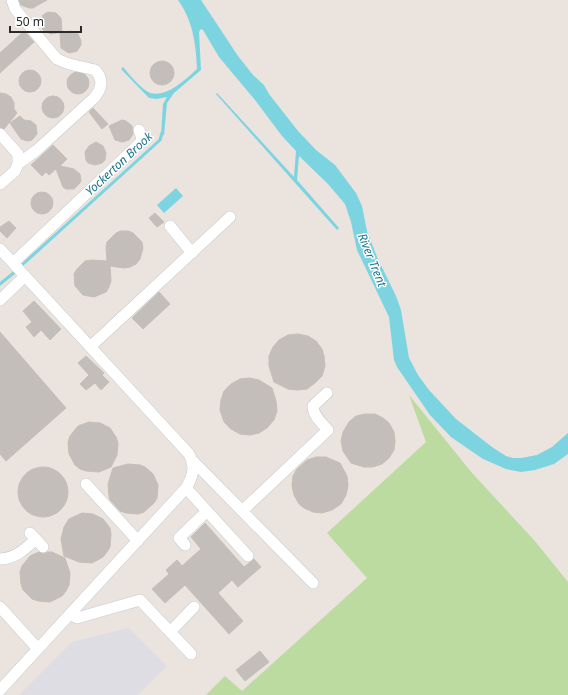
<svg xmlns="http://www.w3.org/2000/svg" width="568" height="695" font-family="'Noto Sans',sans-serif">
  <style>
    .industrial { fill: #dedde4 }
    .green { fill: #bcdba0 }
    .water { fill: #7cd4e1 }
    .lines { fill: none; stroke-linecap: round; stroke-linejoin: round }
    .stream { stroke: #7cd4e1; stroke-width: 3 }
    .building { fill: #c3beb9; stroke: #c6bfb8 }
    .minor-casing { stroke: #c5cad2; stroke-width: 12 }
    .minor { stroke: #fff; stroke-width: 11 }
    .labels { text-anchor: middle; stroke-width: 3; stroke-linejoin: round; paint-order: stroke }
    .water-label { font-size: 12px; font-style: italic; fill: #1d758c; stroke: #fff }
  </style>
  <rect width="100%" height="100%" fill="#eae3de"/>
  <path class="industrial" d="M129,628L167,666L137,695H19L72,642Z"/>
  <path class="green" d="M409,395L472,473L534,540L568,582V695H206L225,676L242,691L367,578L327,533L426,442Z"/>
  <path class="water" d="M178,0H201L238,56L253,75L264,85L269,94L298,131L316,150L335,165L356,193L362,206L367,231L377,257L396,296L401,310L409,358L418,375L429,390L456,419L492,447L506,456L513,458H521L537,455L552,447L568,433V454L554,464L535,470L521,472L506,469L483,459L451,437L430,415L397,367L394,360L389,317L357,250L351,222L345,204L328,184L299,156L297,180L339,228L337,230L216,94L217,93L294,177L296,151L282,136L255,100L219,57L203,30L201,29L199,32L201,70L174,93L167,103L164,135H161L163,104L167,97L157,99L149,98L121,69L123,67C130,75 137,84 145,90C162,103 186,79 197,69C196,44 193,21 178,0Z
    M176,188L183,196L164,213L157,205Z"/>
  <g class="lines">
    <path class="stream" d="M22,265L160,140L162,133
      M0,284L16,271"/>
  </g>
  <path class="building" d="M19,0H47L33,8H29L21,5Z
    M48,12L56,13L61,18L62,32L51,34L43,30L41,21L43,15Z
    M24,31L34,42L0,73V53Z
    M71,31L78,34L81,41V45L77,51L70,53L67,52L61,48L60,33Z
    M150 73a12 12 0 1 1 24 0a12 12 0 1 1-24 0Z
    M19 81a11 11 0 1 1 22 0a11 11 0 1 1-22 0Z
    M67 83a11 11 0 1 1 22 0a11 11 0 1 1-22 0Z
    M0,93L6,94L11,97L14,103V109L17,113L4,129L0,127Z
    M42 107a11 11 0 1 1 22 0a11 11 0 1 1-22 0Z
    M93,108L108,124L102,129L89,112Z
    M20,116L24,120L31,121L36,125L37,134L32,140L27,141L21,139L10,123Z
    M122,120L126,121L132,126L133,134L129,140L122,142L115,140L109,126Z
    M96,142L103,146L106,153L105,160L102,163L95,165L88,163L86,160L85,152L89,146Z
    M53,145L67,159L60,166L74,169L80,174L81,181L79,184L74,189H66L63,187L56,169L49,175L46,172L42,176L31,165Z
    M31 203a11 11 0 1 1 22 0a11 11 0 1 1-22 0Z
    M155,213L164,222L157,227L149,218Z
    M9,221L16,228L7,238L0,231V227Z
    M121,231H128L133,233L142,242L143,248L140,259L136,264L130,267L124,268L110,266L111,281L109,287L106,292L94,297L83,295L75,286L74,274L77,269L85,261L92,260L107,261L106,248L107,242L116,233Z
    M159,292L170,304L143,329L132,318Z
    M34,301L61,329L50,340L41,330L34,337L26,327L32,322L23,311Z
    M0,332L66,408L6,461L0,454Z
    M298,334L308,336L316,341L322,349L324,356L325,366L322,376L315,383L307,389L298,390L288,389L274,382L269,366V356L273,347L279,340L288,335Z
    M86,356L104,373L102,375L109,382L101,390L95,383L86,390L80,384L89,375L78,363Z
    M250,378L259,380L272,388L276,401L277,411L274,420L267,428L259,433L250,435L240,434L231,429L224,422L220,410L221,400L224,391L231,384L240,379Z
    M365,414H375L383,418L389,423L394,432L395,441L394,450L389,458L382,464L373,467H364L351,463L343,451L341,441L343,432L349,422L356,416Z
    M89,422L100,423L110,428L116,437L118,443L117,455L111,467L99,472L86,471L80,469L75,465L69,454L68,442L70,436L78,426Z
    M316,457H326L340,463L347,476L348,486L346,495L341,504L332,510L322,513L313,512L304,508L299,504L294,495L292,486L293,476L297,469L307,460Z
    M128,464L140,465L145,467L153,474L158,485L157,498L154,503L144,512L138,514L126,513L120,511L110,500L109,496L108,484L113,468Z
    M18 492a25 25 0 1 1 50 0a25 25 0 1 1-50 0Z
    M82,513L93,514L103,519L110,528L111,534L110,547L107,552L103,557L92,563L79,562L64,556L61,539L64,527L69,519Z
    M205,523L244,567L254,559L261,567L238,587L232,580L218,593L243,621L229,634L185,585L165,603L152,589L169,574L166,570L177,560L182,566L201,549L191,537Z
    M39,552L44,554L48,552H52L65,558L70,573L69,585L66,591L62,596L50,602L38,601L32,599L23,590L21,584L20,572L22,566L30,556Z
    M260,651L269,662L245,681L236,670Z"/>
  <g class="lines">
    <defs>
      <path id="minor" d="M12,0L15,9L57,59L69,64L95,70C104,79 102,89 94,98L37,150L18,164
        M0,134L18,154V164L15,171L0,184
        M170,226L192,253
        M0,249L189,454C196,467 193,476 186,488L0,690
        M13,263L140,143L142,138L139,130
        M0,300L25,276
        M90,347L230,217
        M193,461L313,583
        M86,484L138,541
        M186,488L248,556
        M242,511L328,430C322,423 313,416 313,406L327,393
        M30,533L43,547
        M185,545L179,538L207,511
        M0,559C16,558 24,550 36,539
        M0,607L38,649
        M70,614L77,618L140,600L191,654
        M170,632L194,607"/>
    </defs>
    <use href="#minor" class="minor-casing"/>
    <use href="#minor" class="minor"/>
  </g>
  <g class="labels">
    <g class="water-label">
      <text transform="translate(119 164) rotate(-43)" y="4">Yockerton Brook</text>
      <text transform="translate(372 260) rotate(68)" y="4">River Trent</text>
    </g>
  </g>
  <path d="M10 26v6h71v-6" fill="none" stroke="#2a2a2a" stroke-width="2"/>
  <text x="16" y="26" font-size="12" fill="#2a2a2a" stroke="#ffffff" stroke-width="3" paint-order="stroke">50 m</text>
</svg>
